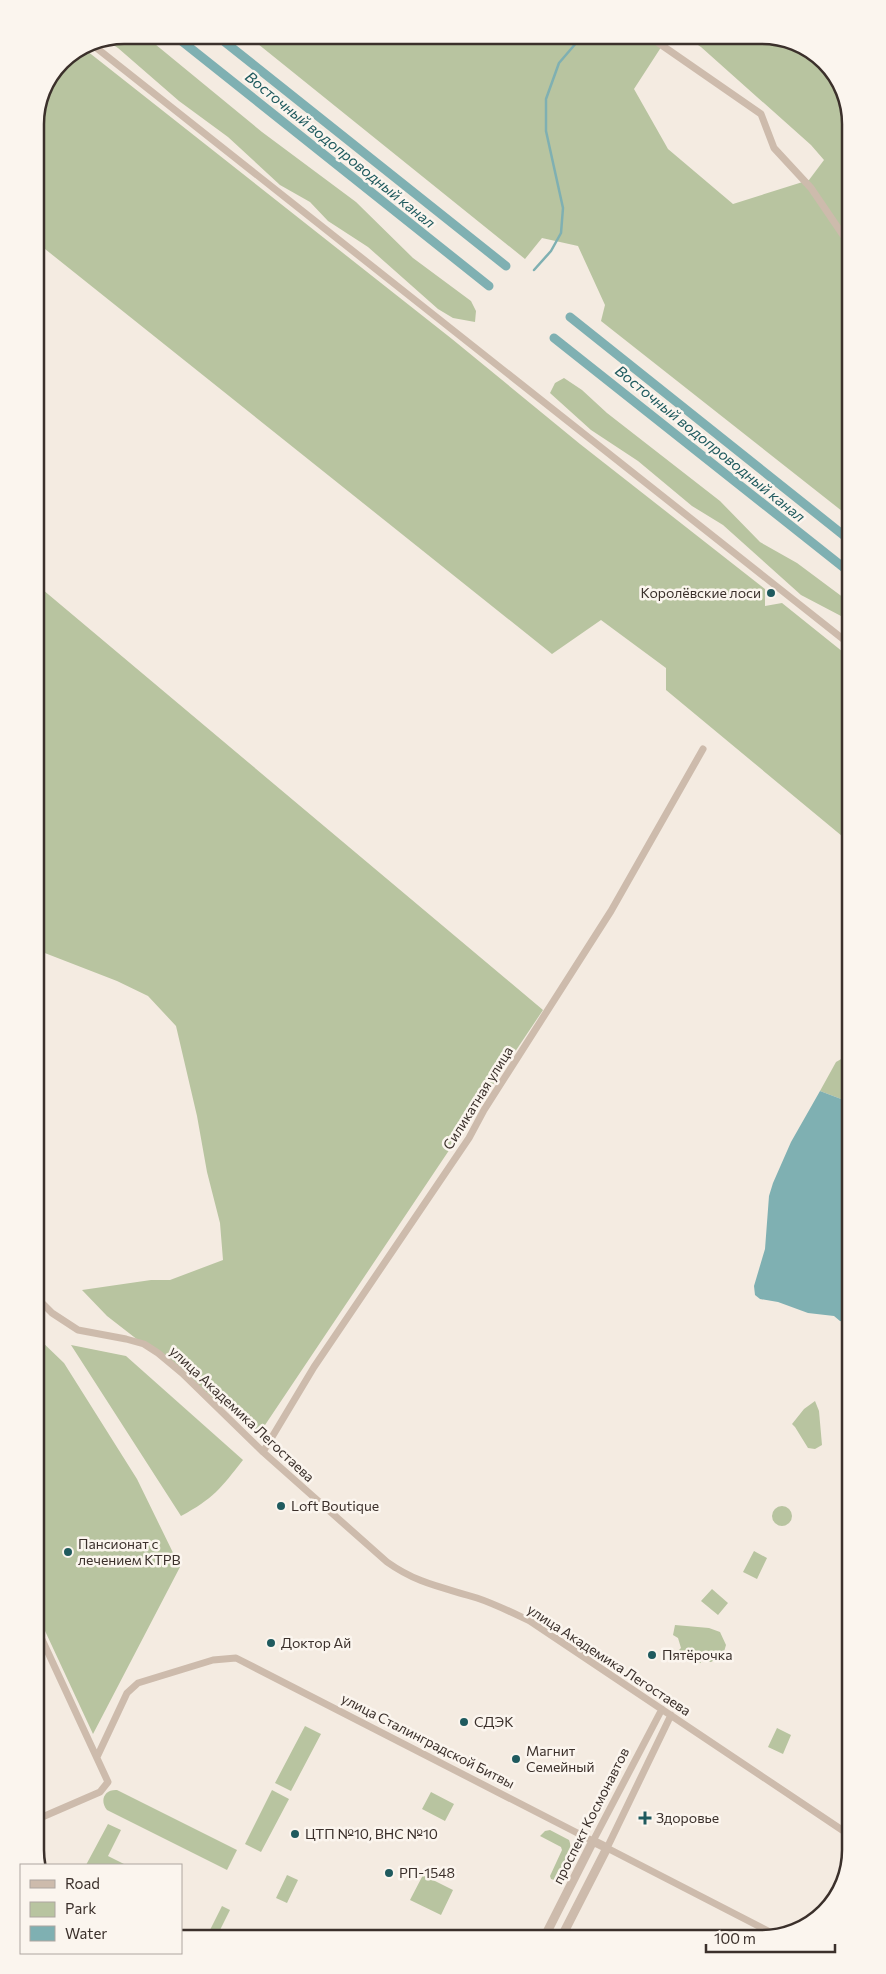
<svg xmlns="http://www.w3.org/2000/svg" width="886" height="1974" font-family="Commissioner,sans-serif">
  <style>
    .green { fill: #b8c4a0 }
    .water { fill: #7fb0b2 }
    .lines { fill: none; stroke-linecap: round; stroke-linejoin: round }
    .stream { stroke: #7fb0b2; stroke-width: 2.5 }
    .canal { stroke: #7fb0b2; stroke-width: 9 }
    .minor { stroke: #cdbbac; stroke-width: 7 }
    .tertiary { stroke: #cdbbac; stroke-width: 9 }
    .poi-dot { fill: #1f5a5e; stroke: #fbf5ee; stroke-width: 2 }
    .labels { text-anchor: middle; stroke-width: 5; stroke-linejoin: round; paint-order: stroke }
    .poi-label { font-size: 14px; fill: #3b302b; stroke: #fbf5ee; text-anchor: start }
    .street-label { font-size: 14px; fill: #3b302b; stroke: #fbf5ee }
    .water-label { font-size: 15px; font-style: italic; fill: #1f5a5e; stroke: #fbf5ee }
    .rim { fill: none; stroke: #3b302b; stroke-width: 2.5 }
  </style>
  <rect width="100%" height="100%" fill="#f4ebe1"/>
  <path class="green" d="M124,35H144L262,132L356,202L413,258L471,301L476,311L475,322L453,318L438,309L368,247L328,221L310,202L280,185L228,137L179,101L118,48L104,39Z
    M247,35H669L634,89L668,149L733,204L809,180L824,160L811,145L701,47L683,35H768L816,53L846,95L847,515L601,321L605,305L578,246L542,238L525,259Z
    M82,47L452,339L580,444L765,589V606L782,603L848,656V841L666,690V668L601,620L552,654L35,241V118L61,61Z
    M564,378L582,390L607,413L720,501L760,542L797,563L848,601V622L841,616L801,595L723,525L692,506L638,461L591,430L550,393L555,383Z
    M36,584L543,1010L259,1434L107,1316L82,1290L151,1280H170L223,1260L220,1223L207,1172L197,1116L176,1026L148,996L117,981L37,950Z
    M843,1058H849V1102L820,1091L836,1062Z
    M38,1338L64,1363L137,1479L180,1567L93,1734L39,1618Z
    M71,1345L126,1356L243,1460C221,1488 213,1499 181,1516Z
    M815,1401L819,1411L822,1445L815,1449L808,1448L795,1427L792,1424L804,1409Z
    M772 1516a10 10 0 1 1 20 0a10 10 0 1 1-20 0Z
    M754,1551L767,1558L757,1579L743,1572Z
    M712,1589L728,1603L718,1615L701,1601Z
    M675,1625L709,1628L720,1632L726,1645L723,1655L711,1662L701,1661V1663L687,1658L679,1650L681,1648L678,1638L673,1635Z
    M305,1726L321,1734L291,1791L275,1783Z
    M777,1728L791,1735L783,1754L768,1747Z
    M117,1790L237,1850L227,1870L107,1810C99,1800 105,1789 117,1790Z
    M272,1790L289,1799L261,1852L245,1844Z
    M431,1792L454,1804L445,1821L422,1809Z
    M108,1824L121,1830L108,1856L126,1865H86Z
    M550,1830L569,1840C574,1852 565,1872 557,1881L551,1879L550,1876L562,1850L561,1847L540,1836L545,1831Z
    M287,1875L298,1880L287,1903L276,1898Z
    M423,1875L453,1890L441,1915L410,1900Z
    M222,1906L230,1910L216,1938H206Z"/>
  <path class="water" d="M820,1091L849,1102L850,1323L840,1321L834,1316L808,1313L778,1302L760,1299L755,1295L754,1286L765,1249L769,1196L773,1183L791,1142Z"/>
  <g class="lines">
    <path class="stream" d="M534,270L551,251L561,233L563,208L546,131V99L559,63L583,35"/>
    <path class="canal" d="M174,35L489,286
      M216,35L506,266
      M570,317L847,538
      M554,338L848,571"/>
    <path class="minor" d="M647,35L761,114L774,148L811,188L847,241
      M89,42L848,643
      M38,1299L52,1313L78,1330L126,1339L144,1344L158,1353L182,1373L263,1452L387,1562C418,1584 442,1587 477,1598C495,1604 513,1613 530,1621L851,1836
      M263,1452L314,1367L469,1138L484,1110L611,911L703,749
      M39,1633L108,1782L100,1792L40,1818
      M671,1715L607,1848L774,1934
      M97,1757L127,1693L138,1683L213,1660L236,1658L593,1841L662,1709"/>
    <path class="tertiary" d="M545,1936L593,1841L607,1848L562,1936"/>
  </g>
  <g class="poi-dot">
    <circle cx="771" cy="593" r="5"/>
    <circle cx="281" cy="1506" r="5"/>
    <circle cx="68" cy="1552" r="5"/>
    <circle cx="271" cy="1643" r="5"/>
    <circle cx="652" cy="1655" r="5"/>
    <circle cx="464" cy="1722" r="5"/>
    <circle cx="516" cy="1759" r="5"/>
    <path d="M642.5 1810.5h5v5h5v5h-5v5h-5v-5h-5v-5h5z"/>
    <circle cx="295" cy="1834" r="5"/>
    <circle cx="389" cy="1873" r="5"/>
  </g>
  <g class="labels">
    <g class="poi-label">
      <text x="761" y="598" text-anchor="end">Королёвские лоси</text>
      <text x="291" y="1511">Loft Boutique</text>
      <text x="78" y="1549">Пансионат с<tspan x="78" dy="16">лечением КТРВ</tspan></text>
      <text x="281" y="1648">Доктор Ай</text>
      <text x="662" y="1660">Пятёрочка</text>
      <text x="474" y="1727">СДЭК</text>
      <text x="526" y="1756">Магнит<tspan x="526" dy="16">Семейный</tspan></text>
      <text x="656" y="1823">Здоровье</text>
      <text x="305" y="1839">ЦТП №10, ВНС №10</text>
      <text x="399" y="1878">РП-1548</text>
    </g>
    <g class="street-label">
      <text transform="translate(478 1098) rotate(-58)" y="5">Силикатная улица</text>
      <text transform="translate(242 1414) rotate(43)" y="5">улица Академика Легостаева</text>
      <text transform="translate(609 1660) rotate(33)" y="5">улица Академика Легостаева</text>
      <text transform="translate(428 1741) rotate(27)" y="5">улица Сталинградской Битвы</text>
      <text transform="translate(591 1816) rotate(-63)" y="5">проспект Космонавтов</text>
    </g>
    <g class="water-label">
      <text transform="translate(340 150) rotate(39)" y="5">Восточный водопроводный канал</text>
      <text transform="translate(710 444) rotate(39)" y="5">Восточный водопроводный канал</text>
    </g>
  </g>
  <path d="M0 0H886V1974H0ZM124 44H762A80 80 0 0 1 842 124V1850A80 80 0 0 1 762 1930H124A80 80 0 0 1 44 1850V124A80 80 0 0 1 124 44Z" fill="#fbf5ee" fill-rule="evenodd"/>
  <path class="rim" d="M124 44H762A80 80 0 0 1 842 124V1850A80 80 0 0 1 762 1930H124A80 80 0 0 1 44 1850V124A80 80 0 0 1 124 44Z"/>
  <rect x="20" y="1864" width="162" height="90" fill="#fbf5ee" stroke="#aea6a0"/>
  <rect x="30" y="1880" width="25" height="8" fill="#cdbbac" stroke="#aea6a0"/>
  <text x="65" y="1889" font-size="15" fill="#3b302b">Road</text>
  <rect x="30" y="1902" width="25" height="15" fill="#b8c4a0" stroke="#aea6a0"/>
  <text x="65" y="1914" font-size="15" fill="#3b302b">Park</text>
  <rect x="30" y="1926" width="25" height="15" fill="#7fb0b2" stroke="#aea6a0"/>
  <text x="65" y="1939" font-size="15" fill="#3b302b">Water</text>
  <path d="M706 1944v8h129v-8" fill="none" stroke="#3b302b" stroke-width="2.5"/>
  <text x="714" y="1944" font-size="15" fill="#3b302b" stroke="#fbf5ee" stroke-width="4" paint-order="stroke">100 m</text>
</svg>
